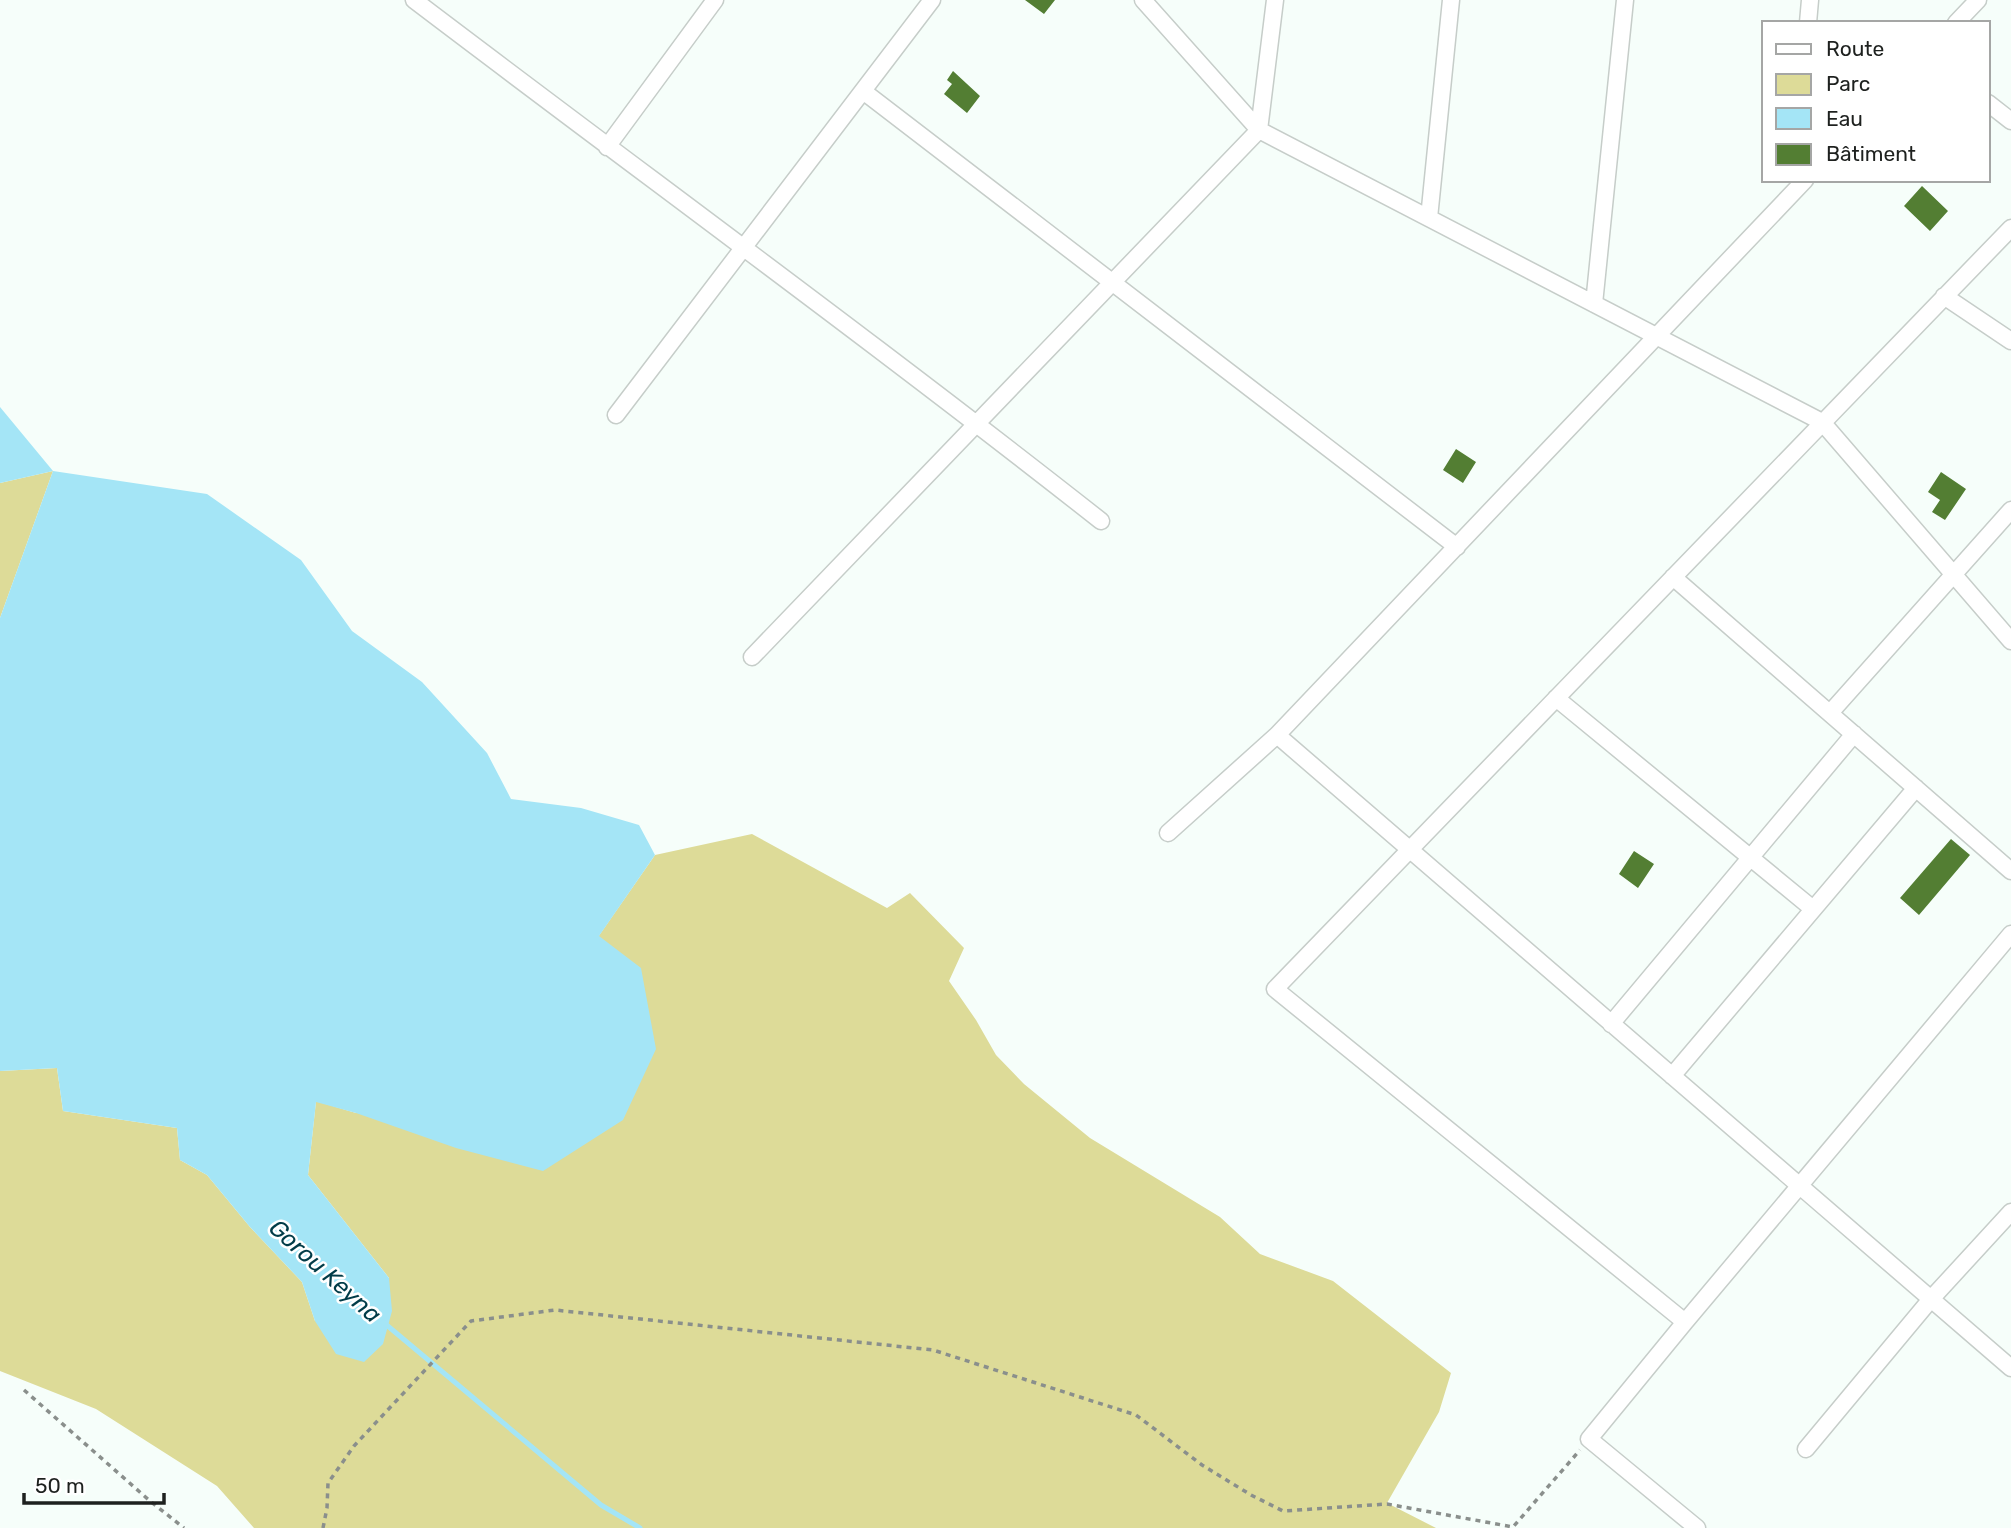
<svg xmlns="http://www.w3.org/2000/svg" width="2011" height="1528" font-family="Rubik,sans-serif">
  <style>
    .green { fill: #dddb98 }
    .water { fill: #a4e5f6 }
    .lines { fill: none; stroke-linecap: round; stroke-linejoin: round }
    .stream { stroke: #a4e5f6; stroke-width: 5 }
    .building { fill: #537e33 }
    .street-casing { stroke: #c6cdc9; stroke-width: 19 }
    .path { stroke: #8a8f8c; stroke-width: 3.5; stroke-dasharray: 5 5; stroke-linecap: butt }
    .street { stroke: #fff; stroke-width: 16 }
    .labels { text-anchor: middle; stroke-width: 5; stroke-linejoin: round; paint-order: stroke }
    .water-label { font-size: 24px; font-style: italic; fill: #013c48; stroke: #fff }
  </style>
  <rect width="100%" height="100%" fill="#f6fefa"/>
  <path class="green" d="M53,471L0,618V483Z
    M752,834L887,908L910,893L964,948L949,981L976,1020L996,1055L1024,1084L1090,1138L1220,1217L1260,1254L1333,1281L1451,1373L1439,1412L1387,1503L1436,1528H254L217,1486L96,1409L0,1371V1071L57,1068L63,1111L177,1128L180,1160L207,1175L250,1227L302,1282L315,1321L389,1278L308,1175L316,1101L356,1113L640,968L598,937L655,855Z"/>
  <path class="water" d="M0,407L53,471L207,494L301,560L352,631L422,682L487,753L511,799L581,808L639,825L655,855L599,936L641,968L656,1049L623,1120L543,1171L456,1148L356,1113L316,1102L308,1175L389,1278L392,1311L383,1344L364,1362L336,1354L315,1321L302,1282L250,1227L207,1175L180,1160L177,1128L63,1111L57,1068L0,1071V618L53,471L0,483Z"/>
  <g class="lines">
    <path class="stream" d="M383,1322L601,1505L640,1528"/>
  </g>
  <path class="building" d="M1025,0H1055L1044,14Z
    M953,71L980,96L967,113L944,94L952,84L947,80Z
    M1922,186L1948,211L1930,231L1904,206Z
    M1456,449L1476,462L1463,483L1443,470Z
    M1941,472L1966,489L1945,520L1932,512L1940,500L1928,492Z
    M1951,839L1970,855L1919,915L1900,898Z
    M1634,851L1654,864L1638,888L1619,874Z"/>
  <g class="lines">
    <defs>
      <path id="street" d="M414,0C643,174 875,343 1101,521
        M1143,0L1259,130L1822,422L2011,641
        M1808,23L1810,0
        M1956,23L1978,0
        M863,91L1457,547
        M1988,103L2011,121
        M607,147L715,0
        M1429,218L1451,0
        M1944,296L2011,341
        M1594,304L1625,0
        M616,415L932,0
        M1673,577L2011,871
        M752,657L1259,130L1275,0
        M1556,698L1813,909
        M1830,713L2011,510
        M1277,735L2011,1368
        M1168,833L1277,735L1805,180
        M1611,1024L1854,734
        M1672,1076L1916,788
        M1685,1322L1275,989L2011,228
        M1806,1449L1931,1299L2011,1212
        M1697,1528L1589,1439L1685,1322L2011,934"/>
    </defs>
    <use href="#street" class="street-casing"/>
    <path class="path" d="M24,1390L150,1501L184,1528
      M323,1528L327,1508L328,1483L354,1446L471,1321L555,1310L933,1350L1136,1415L1202,1465L1251,1495L1283,1511L1387,1504L1513,1527L1580,1450"/>
    <use href="#street" class="street"/>
  </g>
  <g class="labels">
    <g class="water-label">
      <text transform="translate(325 1271) rotate(42)" y="8">Gorou Keyna</text>
    </g>
  </g>
  <rect x="1762" y="21" width="228" height="161" fill="#ffffff" stroke="#a5a6a5" stroke-width="2"/>
  <rect x="1776" y="44" width="35" height="10" fill="#ffffff" stroke="#a5a6a5" stroke-width="2"/>
  <text x="1826" y="56" font-size="21" fill="#1e211f">Route</text>
  <rect x="1776" y="74" width="35" height="21" fill="#dddb98" stroke="#a5a6a5" stroke-width="2"/>
  <text x="1826" y="91" font-size="21" fill="#1e211f">Parc</text>
  <rect x="1776" y="108" width="35" height="21" fill="#a4e5f6" stroke="#a5a6a5" stroke-width="2"/>
  <text x="1826" y="126" font-size="21" fill="#1e211f">Eau</text>
  <rect x="1776" y="144" width="35" height="21" fill="#537e33" stroke="#a5a6a5" stroke-width="2"/>
  <text x="1826" y="161" font-size="21" fill="#1e211f">Bâtiment</text>
  <path d="M24 1493v10h140v-10" fill="none" stroke="#1e211f" stroke-width="3.5"/>
  <text x="35" y="1493" font-size="21" fill="#1e211f" stroke="#ffffff" stroke-width="5" paint-order="stroke">50 m</text>
</svg>
